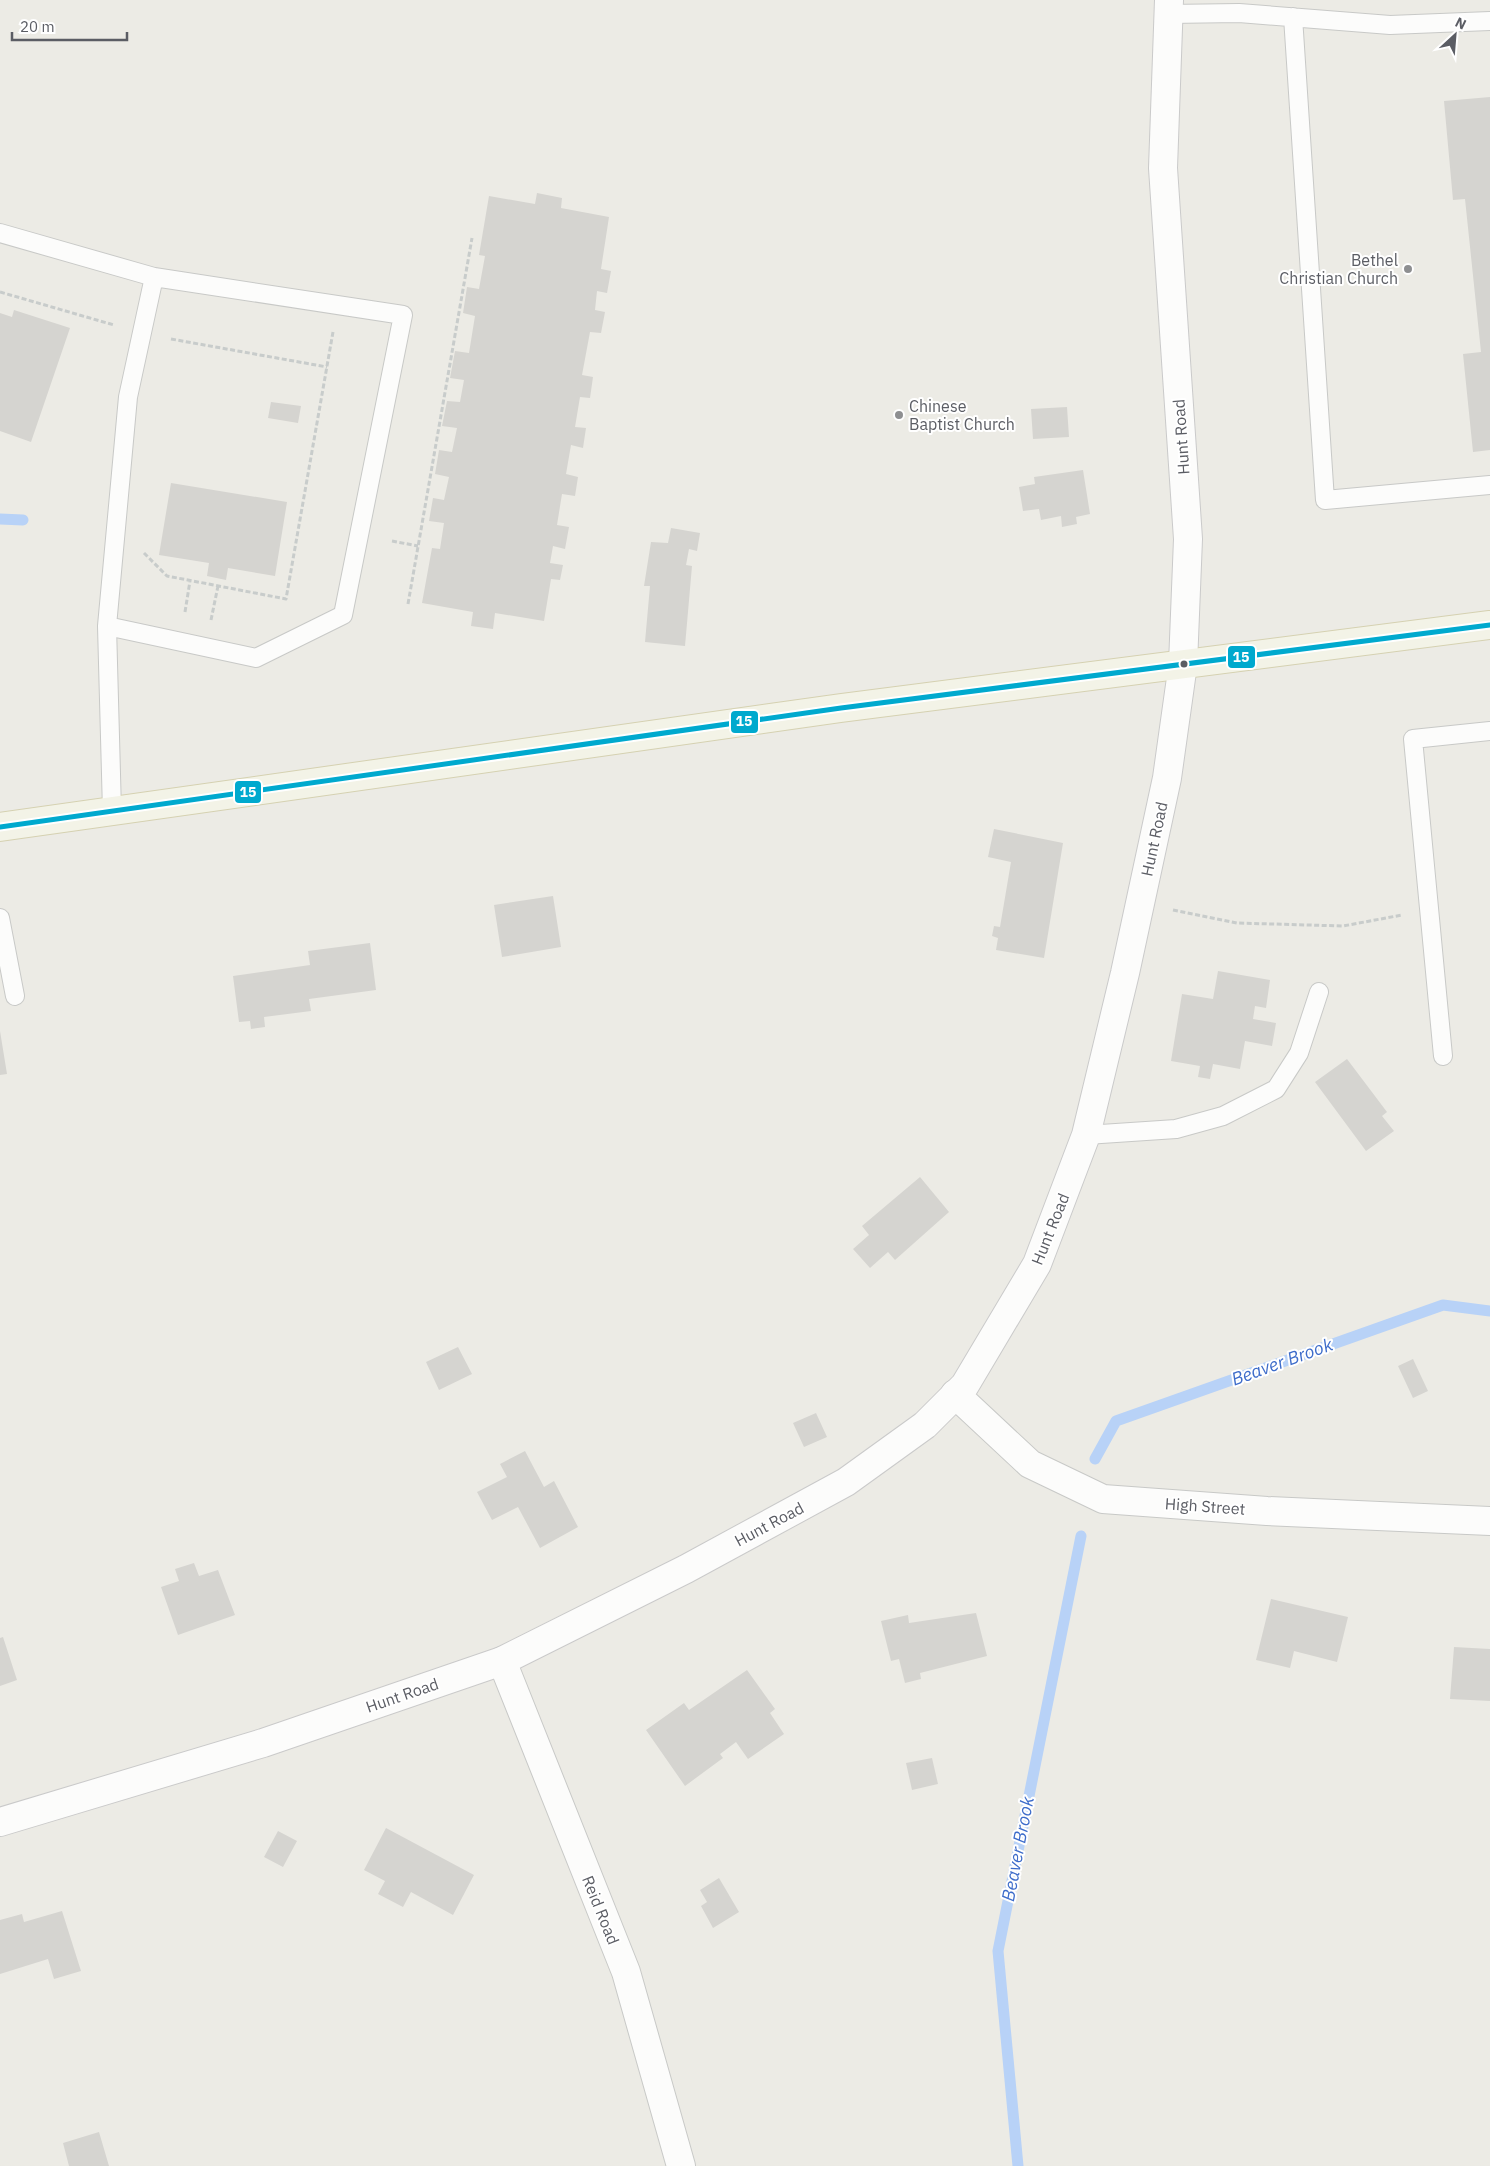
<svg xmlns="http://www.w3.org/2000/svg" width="1490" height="2166" font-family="'IBM Plex Sans',sans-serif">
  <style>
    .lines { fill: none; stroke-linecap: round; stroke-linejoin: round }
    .stream { stroke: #b8d2f7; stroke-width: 11 }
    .building { fill: #d5d4d0 }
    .lane-casing { stroke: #c8c9c7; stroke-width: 20 }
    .street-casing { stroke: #c8c9c7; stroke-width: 30 }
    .secondary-casing { stroke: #cacaca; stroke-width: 30 }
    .primary-casing { stroke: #d5d1b1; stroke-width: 30 }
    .path { stroke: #c8cccb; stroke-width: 3; stroke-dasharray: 5 2.5; stroke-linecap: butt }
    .lane { stroke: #fcfcfb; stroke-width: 18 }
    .street { stroke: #fcfcfb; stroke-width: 28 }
    .secondary { stroke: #fcfcfb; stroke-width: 28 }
    .primary { stroke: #f3f3e7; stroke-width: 28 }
    .bus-1-casing { stroke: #fff; stroke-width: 9 }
    .bus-1 { stroke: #00a9ce; stroke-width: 5 }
    .poi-dot { fill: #8e8f91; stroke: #fff; stroke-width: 2 }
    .bus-dot { fill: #5b5d64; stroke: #fff; stroke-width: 2 }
    .labels { text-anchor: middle; stroke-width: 4; stroke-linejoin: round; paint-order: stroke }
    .poi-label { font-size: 16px; fill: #5b5d64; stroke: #fff; text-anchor: end }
    .street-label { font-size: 16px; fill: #5b5d64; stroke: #fff }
    .water-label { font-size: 18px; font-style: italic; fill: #3d6cca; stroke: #fff }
    .line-badge { stroke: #fff; stroke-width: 2 }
    .badge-label { font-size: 14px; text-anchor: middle; font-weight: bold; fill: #fff }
  </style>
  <rect width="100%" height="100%" fill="#ecebe5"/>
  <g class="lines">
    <path class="stream" d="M0,519L23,520
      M1095,1459L1116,1421L1443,1305L1490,1311
      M1018,2166L998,1951L1081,1536"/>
  </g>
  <path class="building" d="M1490,97V450L1473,452L1463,354L1481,352L1465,199L1453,200L1444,101Z
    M537,193L562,198L561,208L609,217L601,269L611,271L607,293L597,291L595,310L605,312L601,333L590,332L582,375L593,377L590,398L580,397L575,427L586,428L583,448L571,445L566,474L578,477L575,496L562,494L557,525L569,527L565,549L553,546L550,563L563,565L560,580L551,579L544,621L495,613L493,629L471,626L473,612L422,603L432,548L440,549L444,523L429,521L433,498L444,500L449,477L435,474L439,450L452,452L457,428L442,426L447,401L460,402L464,380L450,378L455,351L469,353L475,316L463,313L467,287L479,289L485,256L479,255L489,196L535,204Z
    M14,310L70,328L31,442L0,431V313L12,317Z
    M271,402L301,406L298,423L268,418Z
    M1067,407L1069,437L1033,439L1031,409Z
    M1083,470L1090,514L1076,517L1077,524L1062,527L1061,516L1041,520L1039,509L1023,511L1019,487L1035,484L1034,477Z
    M171,483L287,502L275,576L228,568L226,580L207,576L209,563L159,555Z
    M671,528L700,533L697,551L689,549L686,565L692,566L685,646L645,642L650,586H644L651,542L668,543Z
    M994,829L1063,843L1044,958L996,950L998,938L992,936L994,926L1000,927L1011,862L988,857Z
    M553,896L561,947L502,957L494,905Z
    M370,943L376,990L309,999L311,1011L264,1017L265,1027L251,1029L250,1021L239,1022L233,976L310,965L308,951Z
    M1218,971L1270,980L1266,1008L1255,1006L1253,1019L1276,1023L1272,1046L1245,1041L1240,1069L1213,1064L1210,1079L1198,1077L1200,1066L1171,1061L1182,994L1213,999Z
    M0,1031L7,1074L0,1075Z
    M1347,1059L1387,1112L1382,1116L1394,1131L1366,1151L1315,1082Z
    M920,1177L949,1212L895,1260L888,1252L870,1268L853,1249L869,1235L862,1226Z
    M458,1347L472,1374L439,1390L426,1362Z
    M1413,1359L1428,1391L1413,1398L1398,1366Z
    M816,1413L827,1437L804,1447L793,1423Z
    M525,1451L544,1487L554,1481L578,1527L540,1548L518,1507L492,1520L477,1492L507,1477L500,1464Z
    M194,1563L199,1576L218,1570L235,1615L178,1635L161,1587L179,1581L175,1569Z
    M1271,1599L1348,1617L1337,1662L1294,1651L1290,1668L1256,1660Z
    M976,1613L987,1656L920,1673L921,1679L905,1683L899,1659L891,1661L881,1621L908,1615L909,1623Z
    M3,1637L17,1680L0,1686V1638Z
    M1454,1647L1490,1649V1701L1450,1699Z
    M747,1670L775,1709L770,1713L784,1734L748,1759L736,1742L720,1754L723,1758L685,1786L646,1730L684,1703L689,1710Z
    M932,1758L938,1784L912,1790L906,1763Z
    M386,1828L474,1875L453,1915L411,1892L403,1907L378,1894L385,1881L364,1870Z
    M278,1831L297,1841L283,1867L264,1857Z
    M719,1878L739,1912L713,1928L701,1906L707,1902L700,1890Z
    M62,1911L81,1971L54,1979L48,1959L0,1974V1920L22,1914L24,1922Z
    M99,2132L109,2166H69L63,2143Z"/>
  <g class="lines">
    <defs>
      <path id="lane" d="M1168,14L1239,13L1390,25L1490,21
        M1293,17L1325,500L1490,485
        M0,233L154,277L403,315L343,615L256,658L107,626
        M112,811L107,626L128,397L154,277
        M0,918L15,996
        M1443,1056L1413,739L1490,731
        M1086,1135L1176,1129L1223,1116L1276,1089L1299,1053L1319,992"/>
      <path id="street" d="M955,1394L1030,1464L1103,1499L1267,1511L1490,1521
        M502,1661L626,1972L681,2166"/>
      <path id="secondary" d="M0,1822L263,1743L502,1661L686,1569L846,1482L925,1425L965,1385L1037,1264L1086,1135L1125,973L1167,778L1183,664L1188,539L1163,168L1169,0"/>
      <path id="primary" d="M0,827L841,708L1490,625"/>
    </defs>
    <use href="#lane" class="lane-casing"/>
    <use href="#street" class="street-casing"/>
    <use href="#secondary" class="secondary-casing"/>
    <use href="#primary" class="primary-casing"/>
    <path class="path" d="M0,292L114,325
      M171,339L327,367
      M392,541L418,546
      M144,553L167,576L286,599L333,332
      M408,604L472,238
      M185,612L190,581
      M211,620L218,586
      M1173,910L1237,923L1343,926L1402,915"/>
    <use href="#lane" class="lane"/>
    <use href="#street" class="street"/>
    <use href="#secondary" class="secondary"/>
    <use href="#primary" class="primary"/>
    <defs>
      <path id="bus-1" d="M0,827L841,708L1490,625"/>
    </defs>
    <use href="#bus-1" class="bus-1-casing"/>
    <use href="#bus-1" class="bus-1"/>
  </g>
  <g class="poi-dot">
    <circle cx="1408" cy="269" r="5"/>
    <circle cx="899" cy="415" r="5"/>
  </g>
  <circle class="bus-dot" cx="1184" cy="664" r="4.5"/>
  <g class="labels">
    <g class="poi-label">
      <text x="1398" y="266">Bethel<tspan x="1398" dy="18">Christian Church</tspan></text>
      <text x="909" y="412" text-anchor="start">Chinese<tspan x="909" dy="18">Baptist Church</tspan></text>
    </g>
    <g class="street-label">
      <text transform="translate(1181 437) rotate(-94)" y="6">Hunt Road</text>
      <text transform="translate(1154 839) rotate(-78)" y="6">Hunt Road</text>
      <text transform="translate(1050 1229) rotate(-68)" y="6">Hunt Road</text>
      <text transform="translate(1205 1506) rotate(4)" y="6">High Street</text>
      <text transform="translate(769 1524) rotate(-28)" y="6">Hunt Road</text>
      <text transform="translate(402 1695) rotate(-19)" y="6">Hunt Road</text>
      <text transform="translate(601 1910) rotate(68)" y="6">Reid Road</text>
    </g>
    <g class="water-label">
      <text transform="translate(1282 1362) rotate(-20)" y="6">Beaver Brook</text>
      <text transform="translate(1018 1849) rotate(-79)" y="6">Beaver Brook</text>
    </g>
  </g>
  <g class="line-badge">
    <rect x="1227" y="645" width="29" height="24" rx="5" fill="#00a9ce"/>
    <rect x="730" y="710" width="29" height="24" rx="5" fill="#00a9ce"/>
    <rect x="234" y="780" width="28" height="24" rx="5" fill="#00a9ce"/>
  </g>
  <g class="badge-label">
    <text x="1241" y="662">15</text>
    <text x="744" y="726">15</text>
    <text x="248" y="797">15</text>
  </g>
  <g transform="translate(1455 35) rotate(26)" stroke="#ffffff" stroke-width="4" paint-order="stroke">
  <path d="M0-4L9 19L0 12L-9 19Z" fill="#5b5d64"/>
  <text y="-8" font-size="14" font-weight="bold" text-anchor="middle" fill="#5b5d64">N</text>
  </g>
  <path d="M12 32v8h115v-8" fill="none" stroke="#5b5d64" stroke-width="2.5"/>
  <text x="20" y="32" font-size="15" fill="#5b5d64" stroke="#ffffff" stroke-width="4" paint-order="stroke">20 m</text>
</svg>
